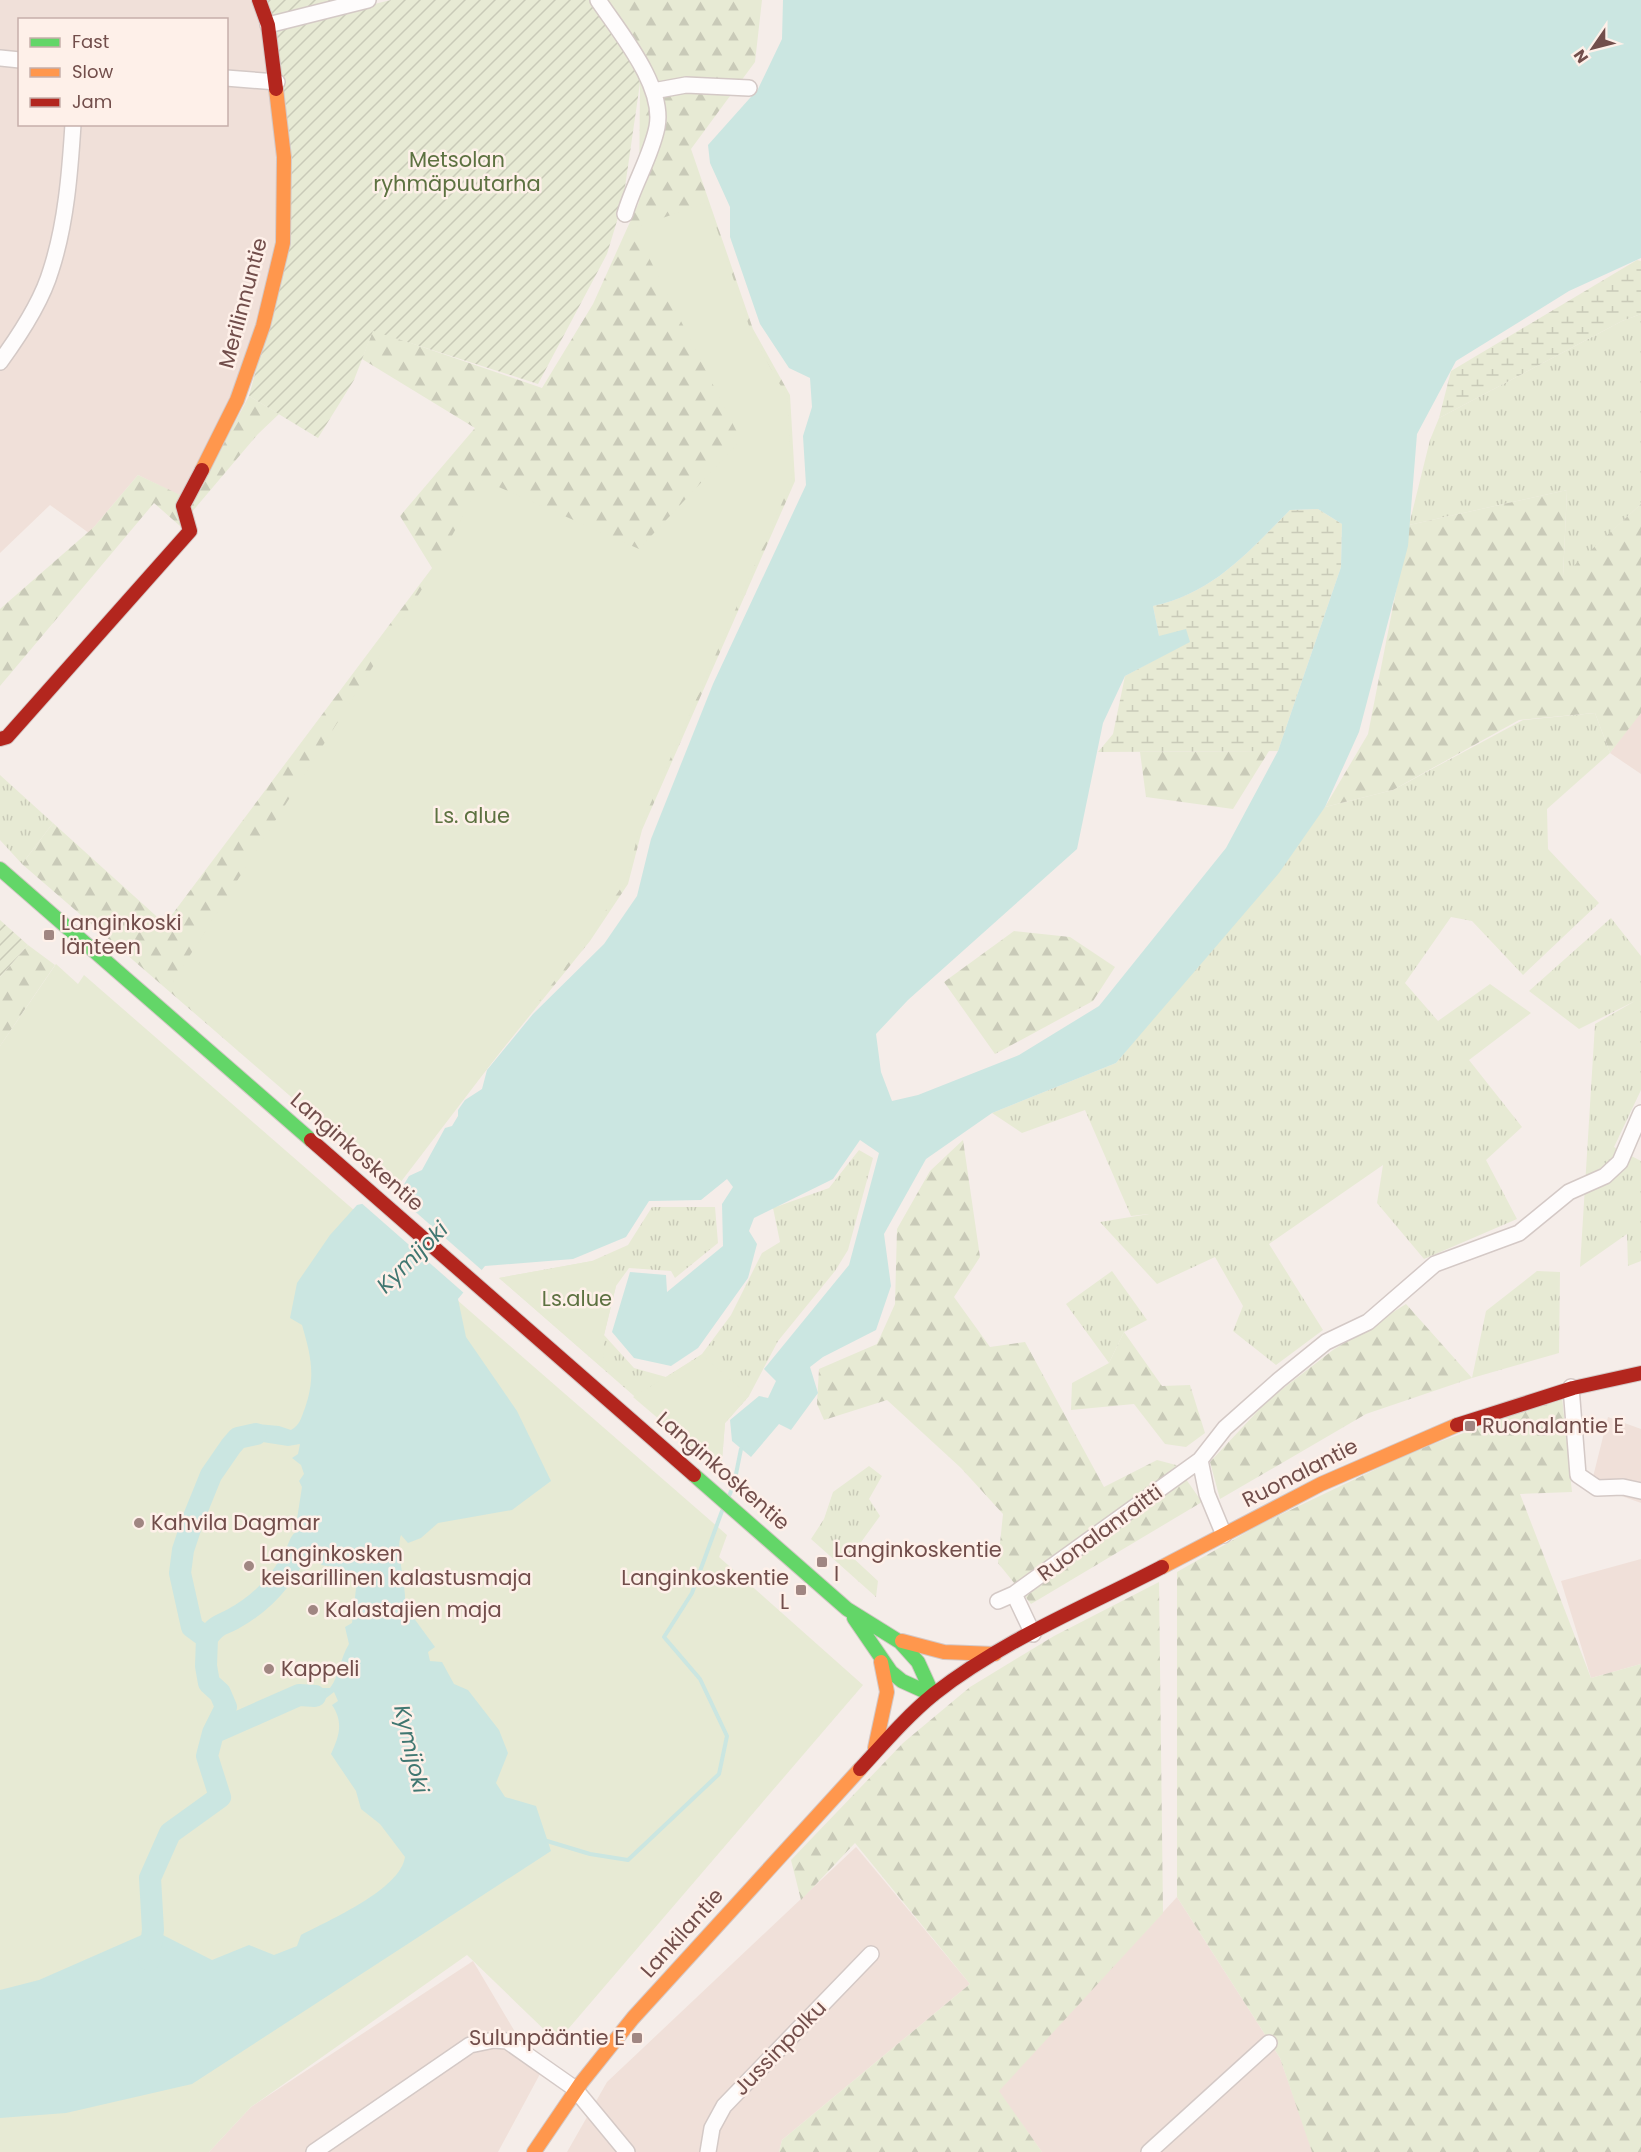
<svg xmlns="http://www.w3.org/2000/svg" width="1641" height="2152" font-family="Poppins,sans-serif">
  <style>
    .residential { fill: #f0e0d9; fill-rule: evenodd }
    .grass { fill: url(#grass-tufts) }
    .forest { fill: url(#forest-firs) }
    .wetland { fill: url(#wetland-marsh) }
    .park { fill: #e7ead4 }
    .garden { fill: url(#garden-furrows) }
    .water { fill: #cbe6e1; fill-rule: evenodd }
    .pier { fill: #f5ede9 }
    .lines { fill: none; stroke-linecap: round; stroke-linejoin: round }
    .stream { stroke: #cbe6e1; stroke-width: 4 }
    .river { stroke: #cbe6e1; stroke-width: 22 }
    .street-casing { stroke: #d4c9c6; stroke-width: 18 }
    .fast-casing { stroke: #d4c8c6; stroke-width: 16 }
    .slow-casing { stroke: #d4c8c6; stroke-width: 16 }
    .jam-casing { stroke: #d4c8c6; stroke-width: 16 }
    .street { stroke: #fefcfc; stroke-width: 15 }
    .fast { stroke: #63d668; stroke-width: 14 }
    .slow { stroke: #ff974d; stroke-width: 14 }
    .jam { stroke: #b3261e; stroke-width: 14 }
    .poi-dot { fill: #a08682; stroke: #fef0e9; stroke-width: 2 }
    .labels { text-anchor: middle; stroke-width: 5; stroke-linejoin: round; paint-order: stroke }
    .park-label { font-size: 21px; fill: #5d7241; stroke: #fef0e9 }
    .street-label { font-size: 21px; fill: #724e4b; stroke: #fef0e9 }
    .poi-label { font-size: 21px; fill: #724e4b; stroke: #fef0e9; text-anchor: start }
    .water-label { font-size: 22px; font-style: italic; fill: #407771; stroke: #fef0e9 }
  </style>
  <defs>
    <pattern id="grass-tufts" width="24" height="20" patternUnits="userSpaceOnUse" patternTransform="scale(1.5)"><rect width="24" height="20" fill="#e7ead4"/><path d="M3 7l-1-3M5 7V3M7 7l1-3M15 17l-1-3M17 17v-4M19 17l1-3" fill="none" stroke="#c9cab8"/></pattern>
    <pattern id="forest-firs" width="22" height="20" patternUnits="userSpaceOnUse" patternTransform="scale(1.5)"><rect width="22" height="20" fill="#e7ead4"/><path d="M5 1l3.5 6h-7zM16 11l3.5 6h-7z" fill="#c9cab8"/></pattern>
    <pattern id="wetland-marsh" width="20" height="14" patternUnits="userSpaceOnUse" patternTransform="scale(1.5)"><rect width="20" height="14" fill="#e7ead4"/><path d="M1 5h8M5 5V1M11 12h8M15 12V8" fill="none" stroke="#c9cab8"/></pattern>
    <pattern id="garden-furrows" width="10" height="10" patternUnits="userSpaceOnUse" patternTransform="scale(1.5)"><rect width="10" height="10" fill="#e7ead4"/><path d="M-1 1l2-2M0 10L10 0M9 11l2-2" fill="none" stroke="#c9cab8"/></pattern>
  </defs>
  <rect width="100%" height="100%" fill="#f5ede9"/>
  <path class="residential" d="M0,0H267L290,244L193,502L138,475L89,533L50,505L0,553ZM20,20H226V124H20Z
    M1641,711V774L1610,753Z
    M1608,1417L1641,1429V1503L1591,1485Z
    M1641,1559V1664L1591,1678L1561,1581Z
    M856,1847L970,1984L782,2140L779,2152H567L607,2082Z
    M1177,1897L1280,2058L1313,2152H1042L998,2091Z
    M473,1961L540,2074L498,2152H209L251,2107Z"/>
  <path class="grass" d="M1641,314V504L1563,577L1567,490L1409,525L1430,440L1439,418L1622,321Z
    M1595,713L1610,753L1547,809L1548,849L1599,903L1523,975L1472,921L1451,917L1405,983L1438,1021L1490,984L1531,1013L1469,1060L1522,1127L1486,1160L1517,1219L1424,1259L1377,1203L1383,1165L1269,1244L1323,1330L1276,1365L1233,1331L1243,1306L1215,1257L1157,1284L1100,1222L1149,1214L1131,1216L1085,1110L1022,1133L992,1113L1116,1063L1325,807L1393,790L1523,720Z
    M0,775L53,823L22,864L0,840Z
    M1611,918L1641,956V1090L1614,1147L1641,1161V1261L1628,1266L1627,1234L1580,1267L1595,1024L1635,1001L1579,1029L1529,991Z
    M859,1150L873,1158L848,1250L835,1271L778,1341L749,1396L725,1423L721,1472L499,1278L592,1261L628,1245L652,1207H715L718,1243L675,1278L671,1271L629,1268L616,1286L604,1335L634,1368L666,1377L702,1354L731,1315L762,1253L780,1242L773,1208L829,1188Z
    M1112,1271L1147,1320L1124,1332L1109,1363L1066,1304Z
    M1537,1271L1560,1272L1559,1353L1472,1378L1486,1311Z
    M869,1466L882,1476L869,1499L880,1516L851,1556L878,1581L876,1597L811,1539L824,1519L833,1492Z"/>
  <path class="forest" d="M590,0H762L755,62L691,149L753,329L790,395L795,481L642,830L628,884L590,941L393,1185L22,864L53,823L165,924L432,568L400,516L475,428L362,359L373,330L542,388L593,304L639,202L640,83Z
    M249,396L279,414L258,434L180,526L154,503L0,686V609L94,527L138,475L193,501Z
    M1567,490L1563,576L1641,504V713L1610,753L1595,713L1519,720L1393,790L1325,807L1368,734L1409,525Z
    M1269,751L1233,809L1146,797L1140,752Z
    M1014,931L1070,937L1115,967L1093,1001L995,1054L944,982Z
    M28,945L55,965L0,1046V977Z
    M963,1140L980,1257L954,1297L990,1347L1025,1342L1104,1487L1157,1460L1176,1465L1202,1502L1031,1604L998,1563L1003,1514L961,1468L887,1400L824,1420L817,1404L819,1369L877,1344L895,1304L897,1229L930,1171Z
    M1406,1304L1472,1378L1366,1414L1220,1499L1210,1462L1268,1400L1333,1350Z
    M1124,1332L1162,1386L1190,1385L1205,1433L1186,1447L1165,1444L1134,1404L1071,1410L1072,1383L1109,1363Z
    M1562,1397L1572,1492L1520,1494L1591,1678L1641,1664V2152H1312L1280,2058L1177,1897V1572L1261,1524L1414,1451Z
    M1159,1582L1163,1913L999,2091L1042,2152H779L782,2140L970,1984L855,1843L801,1900L791,1860L903,1743L970,1687L1054,1636Z"/>
  <path class="wetland" d="M1637,260L1641,261V314L1622,321L1439,418L1451,371Z
    M1318,509L1342,524L1341,567L1278,751L1098,752L1113,734L1125,676L1190,641L1159,636L1153,606C1214,593 1248,552 1290,510Z"/>
  <path class="park" d="M708,202L752,335L787,397L792,480L639,830L627,879L585,941L400,1183L173,982L424,586L483,480L639,549L741,440L634,228Z
    M56,964L78,984L84,975L727,1535L719,1557L863,1685L557,2042L467,1955L251,2107L209,2152H0V1046Z
    M592,1261L616,1286L604,1335L603,1368L499,1278Z
    M702,1355L749,1396L725,1423L721,1472L633,1397Z"/>
  <path class="garden" d="M267,0H350L274,19Z
    M391,0H591L633,63L640,83L623,201L607,254L538,384L373,331L354,380L318,438L249,396L290,244L275,28Z
    M0,920L28,945L0,977Z"/>
  <path class="water" d="M783,0H1641V258L1569,291L1456,361L1417,434L1408,546L1359,732L1325,807L1279,873L1116,1063L992,1113L926,1159L884,1234L891,1286L876,1330L823,1357L810,1367L818,1393L791,1430L779,1424L751,1457L732,1441L730,1420L759,1396L768,1398L776,1381L764,1369L849,1265L879,1153L860,1140L833,1179L754,1218L749,1231L757,1244L748,1278L698,1348L671,1366L634,1358L612,1332L630,1272L666,1275L667,1292L723,1246L722,1204L733,1187L727,1179L701,1200L649,1201L626,1237L573,1259L485,1266L458,1299L466,1337L517,1411L551,1481L512,1510L438,1523L421,1538L408,1543L401,1535C395,1551 407,1585 405,1606L435,1647L428,1652L430,1661L442,1662L454,1684L468,1690L499,1730L508,1753L496,1783L505,1797L536,1806L551,1851L192,2084L66,2113L0,2118V1990L39,1980L153,1930L212,1960L249,1945L274,1955L297,1946L301,1935C329,1920 400,1890 405,1857L380,1824L361,1809L356,1791L331,1754C339,1736 344,1723 332,1705L338,1701L334,1692L321,1702L315,1696L320,1688H330C340,1675 340,1658 349,1644L345,1627L352,1623L357,1580L352,1575L348,1577L341,1568L321,1565L323,1561L319,1554H312L301,1542L303,1523L297,1519L302,1487L299,1481L304,1474L301,1465L292,1458L298,1454L300,1444L288,1446L256,1441L257,1424L279,1426L291,1430C300,1425 301,1418 305,1408C316,1376 311,1356 302,1325L290,1318L297,1283L330,1235L357,1205L397,1196L409,1176L422,1170L445,1128L452,1126L458,1116V1110L465,1100L482,1089L487,1070L533,1014L604,944L637,896L651,839L713,684L806,485L803,436L812,407L810,378L789,368L760,324L730,237V207L710,163L708,145L758,89L782,39ZM1318,509L1342,524L1341,567L1278,751L1226,848L1099,1006L1019,1055L918,1095L892,1101L881,1072L876,1034L908,1000L1077,849L1103,723L1125,676L1190,642L1186,629L1159,636L1153,606C1214,593 1248,552 1290,510Z"/>
  <path class="pier" d="M394,1193L484,1272L465,1294L359,1201Z"/>
  <g class="lines">
    <path class="stream" d="M729,1496L734,1484L741,1449
      M547,1841L590,1854L628,1860L719,1774L727,1736L700,1679L664,1637L692,1593L722,1511"/>
    <path class="river" d="M207,1638C217,1624 220,1626 233,1619C266,1601 287,1576 301,1542
      M213,1733L299,1695L315,1696
      M149,1960L153,1930L150,1878L170,1833L220,1797L207,1756L213,1733L226,1707L220,1693L209,1683L206,1666L207,1638L192,1627L180,1573L183,1550L194,1517L211,1475L231,1446L238,1438L256,1434"/>
    <defs>
      <path id="street" d="M598,0C620,33 665,86 657,127C651,157 633,185 625,214
        M268,25L368,0
        M0,58L20,60
        M226,78L277,82
        M653,91L686,85L749,88
        M0,362C19,336 42,301 51,270C66,224 70,172 73,124
        M1571,1387L1578,1475L1597,1488L1623,1487L1641,1491
        M1224,1535L1207,1494L1200,1460L1225,1428L1279,1380L1326,1342L1368,1322L1435,1264L1519,1233L1569,1192L1605,1176L1620,1162L1641,1113
        M1014,1594L1033,1634
        M998,1601L1014,1594L1200,1460
        M314,2152L470,2045L494,2040L507,2041L574,2088L627,2152
        M708,2152L712,2128L724,2106L871,1954
        M1149,2152L1269,2043"/>
      <path id="fast" d="M0,869L311,1140
        M694,1475L847,1609L900,1642L918,1662L933,1695
        M854,1618L891,1672L902,1681L933,1695"/>
      <path id="slow" d="M202,470L237,400L263,326L283,243L284,157L276,89
        M1162,1567L1321,1484L1457,1425
        M902,1641L944,1652L995,1654
        M875,1748L887,1692L881,1662
        M534,2152L581,2083L633,2018L860,1769"/>
      <path id="jam" d="M259,0L268,25L276,89
        M0,739L7,737L190,531L183,506L202,470
        M311,1140L694,1475
        M1457,1425L1573,1388L1641,1373
        M860,1769C884,1743 907,1716 934,1694C1003,1640 1085,1607 1162,1567"/>
    </defs>
    <use href="#street" class="street-casing"/>
    <use href="#fast" class="fast-casing"/>
    <use href="#slow" class="slow-casing"/>
    <use href="#jam" class="jam-casing"/>
    <use href="#street" class="street"/>
    <use href="#fast" class="fast"/>
    <use href="#slow" class="slow"/>
    <use href="#jam" class="jam"/>
  </g>
  <g class="poi-dot">
    <rect x="43" y="929" width="12" height="12" rx="3"/>
    <rect x="1464" y="1420" width="12" height="12" rx="3"/>
    <circle cx="139" cy="1523" r="6"/>
    <rect x="816" y="1556" width="12" height="12" rx="3"/>
    <circle cx="249" cy="1566" r="6"/>
    <rect x="795" y="1584" width="12" height="12" rx="3"/>
    <circle cx="313" cy="1610" r="6"/>
    <circle cx="269" cy="1669" r="6"/>
    <rect x="631" y="2032" width="12" height="12" rx="3"/>
  </g>
  <g class="labels">
    <g class="park-label">
      <text x="457" y="167">Metsolan<tspan x="457" dy="24">ryhmäpuutarha</tspan></text>
      <text x="472" y="823">Ls. alue</text>
      <text x="577" y="1306">Ls.alue</text>
    </g>
    <g class="street-label">
      <text transform="translate(243 303) rotate(-75)" y="7">Merilinnuntie</text>
      <text transform="translate(357 1152) rotate(41)" y="7">Langinkoskentie</text>
      <text transform="translate(723 1471) rotate(41)" y="7">Langinkoskentie</text>
      <text transform="translate(1300 1473) rotate(-27)" y="7">Ruonalantie</text>
      <text transform="translate(1100 1533) rotate(-36)" y="7">Ruonalanraitti</text>
      <text transform="translate(682 1933) rotate(-48)" y="7">Lankilantie</text>
      <text transform="translate(780 2048) rotate(-46)" y="7">Jussinpolku</text>
    </g>
    <g class="poi-label">
      <text x="61" y="930">Langinkoski<tspan x="61" dy="24">länteen</tspan></text>
      <text x="1482" y="1433">Ruonalantie E</text>
      <text x="151" y="1530">Kahvila Dagmar</text>
      <text x="834" y="1557">Langinkoskentie<tspan x="834" dy="24">I</tspan></text>
      <text x="261" y="1561">Langinkosken<tspan x="261" dy="24">keisarillinen kalastusmaja</tspan></text>
      <text x="789" y="1585" text-anchor="end">Langinkoskentie<tspan x="789" dy="24">L</tspan></text>
      <text x="325" y="1617">Kalastajien maja</text>
      <text x="281" y="1676">Kappeli</text>
      <text x="625" y="2045" text-anchor="end">Sulunpääntie E</text>
    </g>
    <g class="water-label">
      <text transform="translate(412 1257) rotate(-45)" y="8">Kymijoki</text>
      <text transform="translate(412 1749) rotate(77)" y="8">Kymijoki</text>
    </g>
  </g>
  <rect x="18" y="18" width="210" height="108" fill="#fef0e9" stroke="#c6afaa" stroke-width="1.5"/>
  <rect x="30" y="38" width="30" height="9" fill="#63d668" stroke="#c6afaa" stroke-width="1.5"/>
  <text x="72" y="48" font-size="18" fill="#724e4b">Fast</text>
  <rect x="30" y="68" width="30" height="9" fill="#ff974d" stroke="#c6afaa" stroke-width="1.5"/>
  <text x="72" y="78" font-size="18" fill="#724e4b">Slow</text>
  <rect x="30" y="98" width="30" height="9" fill="#b3261e" stroke="#c6afaa" stroke-width="1.5"/>
  <text x="72" y="108" font-size="18" fill="#724e4b">Jam</text>
  <g transform="translate(1593 48) rotate(235)" stroke="#fef0e9" stroke-width="4.5" paint-order="stroke">
  <path d="M0-4.5L10 22L0 15L-10 22Z" fill="#724e4b"/>
  <text y="-9" font-size="16" font-weight="bold" text-anchor="middle" fill="#724e4b">N</text>
  </g>
</svg>
